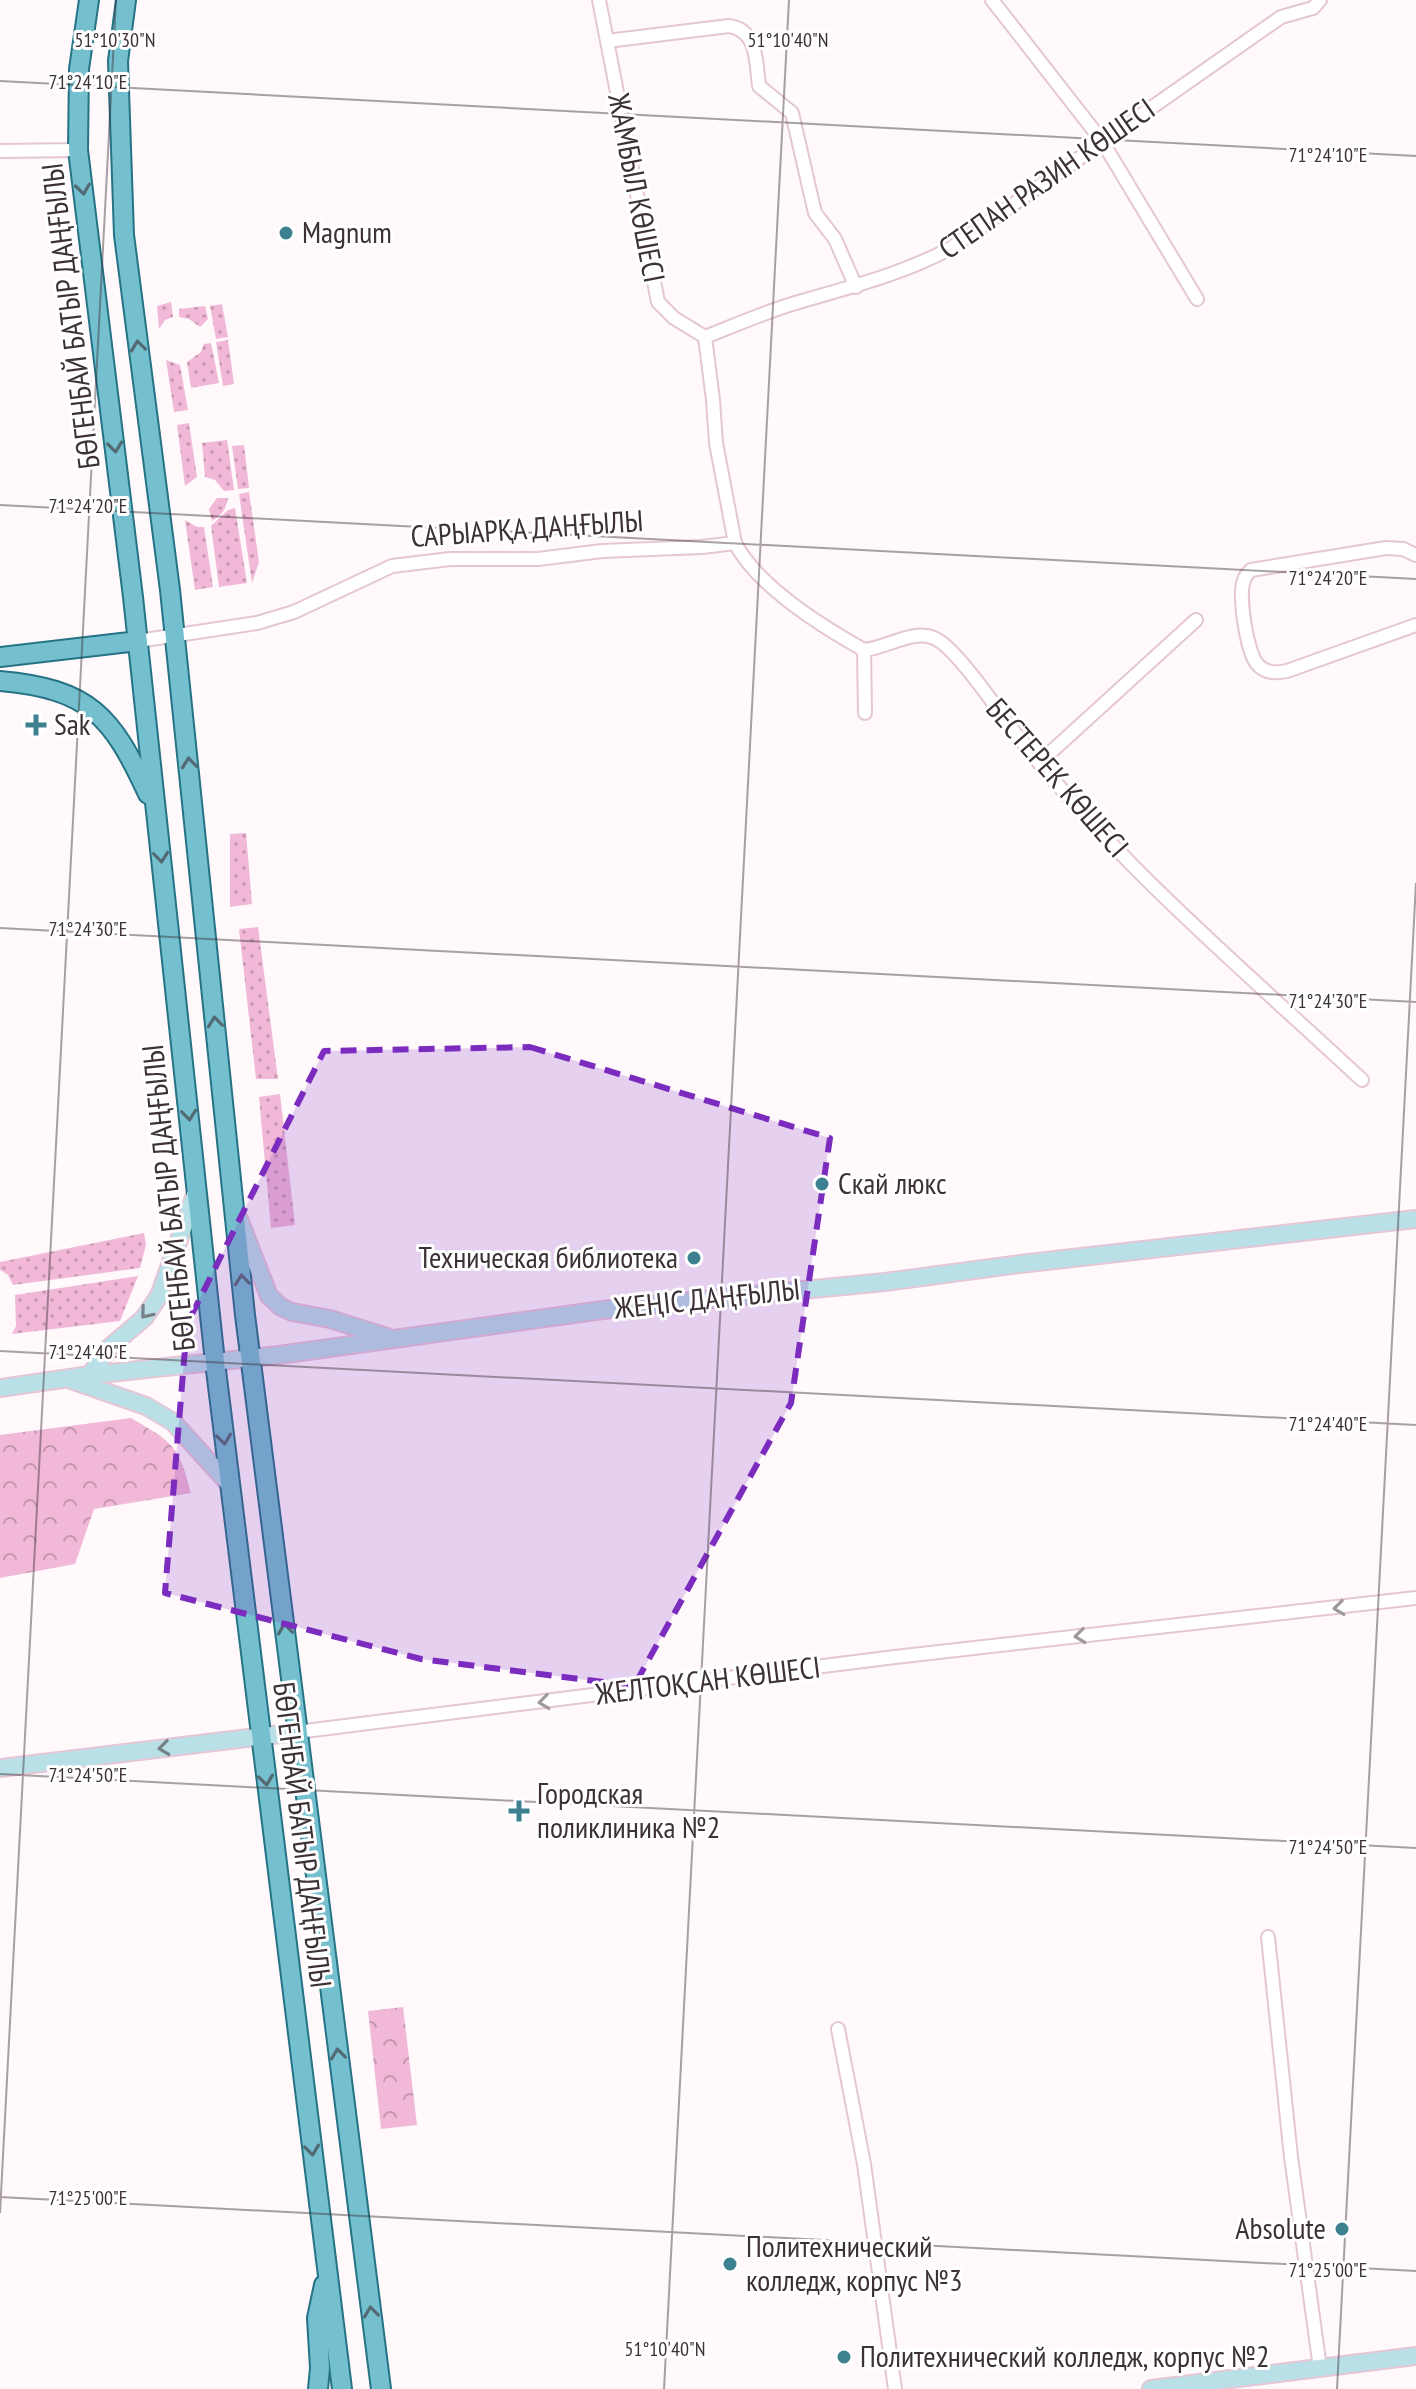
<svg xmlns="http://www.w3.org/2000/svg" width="1416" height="2389" font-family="'PT Sans Narrow',sans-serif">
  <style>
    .grass { fill: url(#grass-dots) }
    .park { fill: url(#park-crowns) }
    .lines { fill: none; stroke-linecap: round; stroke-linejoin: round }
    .street-casing { stroke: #e5c6d6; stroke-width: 16 }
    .secondary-casing { stroke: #e5c6d6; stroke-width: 20 }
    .primary-casing { stroke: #257385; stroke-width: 22 }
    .street { stroke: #fff; stroke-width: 12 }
    .secondary { stroke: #bae0e7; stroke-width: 16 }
    .primary { stroke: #74c0cf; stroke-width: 18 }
    .oneway { stroke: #536a74 }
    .oneway2 { stroke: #758087 }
    .oneway3 { stroke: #9e989c }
    .marked { fill: #7b2cbf; fill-opacity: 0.2; stroke: #7b2cbf; stroke-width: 6; stroke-dasharray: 16 10; stroke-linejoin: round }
    .ticks { fill: none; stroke: #3d3138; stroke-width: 2; stroke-opacity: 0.45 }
    .poi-dot { fill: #3d8090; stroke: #fff; stroke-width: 3 }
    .labels { text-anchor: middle; stroke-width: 6; stroke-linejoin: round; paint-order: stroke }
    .street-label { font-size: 30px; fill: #3d3138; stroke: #fff }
    .poi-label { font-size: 30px; fill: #3d3138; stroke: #fff; text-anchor: start }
    .ticks-label { font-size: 20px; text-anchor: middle; fill: #3d3138; stroke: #fff; stroke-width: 6; stroke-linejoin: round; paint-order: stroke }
  </style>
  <defs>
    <pattern id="grass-dots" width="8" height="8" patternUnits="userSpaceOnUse" patternTransform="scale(2)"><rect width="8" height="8" fill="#f1b9d7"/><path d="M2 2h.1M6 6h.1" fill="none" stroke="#c497af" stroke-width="1.8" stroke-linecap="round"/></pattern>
    <pattern id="park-crowns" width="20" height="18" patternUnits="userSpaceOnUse" patternTransform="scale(2)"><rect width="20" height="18" fill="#f1b9d7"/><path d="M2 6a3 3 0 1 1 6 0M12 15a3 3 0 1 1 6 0" fill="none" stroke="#c497af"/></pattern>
  </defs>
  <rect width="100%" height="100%" fill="#fff9fc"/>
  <path class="grass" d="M171,302L173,317L165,320L159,329L157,306Z
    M222,304L228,337L216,339L210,306Z
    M205,306L208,319L200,327L189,319L179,317V309Z
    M228,340L234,384L223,386L216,342Z
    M211,343L219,383L191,388L187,362L201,352L204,344Z
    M166,360L180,365L188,410L174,412Z
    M189,423L197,477L185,486L177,425Z
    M227,440L234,490L224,491L215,480L205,477L202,443Z
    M244,445L249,488L238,489L232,446Z
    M249,492L259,562L252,583L239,494Z
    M217,498H228C226,509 222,515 212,521L209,509Z
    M235,508L247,583L219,587L211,526L228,510Z
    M185,520L197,527H204L213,587L195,590Z
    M246,833L252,904L230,907V834Z
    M258,927L278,1079H256L239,929Z
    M280,1094L295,1225L271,1228L259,1097Z
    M144,1233L146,1245L140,1268L13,1285L8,1275L0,1270V1262Z
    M138,1276L120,1321L12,1334L16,1326L15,1295Z"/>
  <path class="park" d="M131,1418C172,1442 179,1445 191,1493L94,1509L75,1564L0,1578V1435Z
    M403,2007L417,2125L381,2129L368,2011Z"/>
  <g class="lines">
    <defs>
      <path id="street" d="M599,0L658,302L674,318L705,337L713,400L716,443L735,543C758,587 821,626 864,650C886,648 913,629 934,638C955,646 1000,713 1016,734C1116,863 1243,969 1362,1080
        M992,0L1102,141L1197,299
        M607,41L729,26C758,30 756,63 759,86L792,113L815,213L835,239L856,287
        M0,151L78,150
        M705,337C733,326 763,313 792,304C846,288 901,275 951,248L1281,17L1313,8L1320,0
        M1416,555L1403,549L1386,548L1251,570C1247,574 1245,576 1244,580C1238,596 1247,654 1258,665C1267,674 1277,673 1287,671L1416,625
        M138,641L257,623L294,612L392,566L450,559H538L602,551L702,547L735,543
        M864,650L865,713
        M1039,763L1196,620
        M297,1732L895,1657L1416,1598
        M1268,1937L1291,2157L1320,2368
        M838,2029L864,2164L895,2389"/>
      <path id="secondary" d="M239,1219L269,1296L281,1307L292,1312L330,1319L387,1337
        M90,1375L110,1347L144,1318L159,1296L196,1192
        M71,1380L146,1406L173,1422L230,1485
        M0,1388L90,1375L279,1355L610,1309L885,1282L1020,1264L1416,1219
        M0,1768L297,1732
        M1151,2389L1416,2356"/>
      <path id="primary" d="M89,0L79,69L78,150L133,597L215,1362L342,2389
        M126,0L118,61L124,235L170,590L245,1315L381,2389
        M0,657L138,641
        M0,681C90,689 112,716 148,794
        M318,2389L320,2368L317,2318L324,2285"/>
    </defs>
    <use href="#street" class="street-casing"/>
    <use href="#secondary" class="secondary-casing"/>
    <use href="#primary" class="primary-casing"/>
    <use href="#street" class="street"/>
    <use href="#secondary" class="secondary"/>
    <use href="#primary" class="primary"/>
  </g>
  <defs><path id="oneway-chevron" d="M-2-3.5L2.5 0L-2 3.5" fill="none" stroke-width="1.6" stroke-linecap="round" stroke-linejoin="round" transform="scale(2)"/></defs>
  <g class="oneway">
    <use href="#oneway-chevron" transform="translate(83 189) rotate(82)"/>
    <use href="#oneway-chevron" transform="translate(138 346) rotate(-97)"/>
    <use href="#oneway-chevron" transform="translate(115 447) rotate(83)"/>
    <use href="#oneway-chevron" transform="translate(189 763) rotate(-96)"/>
    <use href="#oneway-chevron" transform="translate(161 857) rotate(84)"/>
    <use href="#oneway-chevron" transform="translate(215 1022) rotate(-96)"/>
    <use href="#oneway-chevron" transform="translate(189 1115) rotate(84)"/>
    <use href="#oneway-chevron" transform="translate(242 1280) rotate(-96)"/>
    <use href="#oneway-chevron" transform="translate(224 1439) rotate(83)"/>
    <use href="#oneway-chevron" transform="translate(285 1629) rotate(-97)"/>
    <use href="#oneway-chevron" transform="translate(266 1780) rotate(83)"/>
    <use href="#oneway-chevron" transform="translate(338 2054) rotate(-97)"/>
    <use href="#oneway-chevron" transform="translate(312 2150) rotate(83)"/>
    <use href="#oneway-chevron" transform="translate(371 2312) rotate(-97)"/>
  </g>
  <g class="oneway2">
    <use href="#oneway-chevron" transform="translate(146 1313) rotate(130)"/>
    <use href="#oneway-chevron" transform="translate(164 1748) rotate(173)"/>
  </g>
  <g class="oneway3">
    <use href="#oneway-chevron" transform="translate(1339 1608) rotate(173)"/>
    <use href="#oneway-chevron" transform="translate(1080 1636) rotate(173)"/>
    <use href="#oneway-chevron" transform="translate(544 1702) rotate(173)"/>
  </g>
  <path class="marked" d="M530,1047L830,1138L791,1403L634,1686L421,1659L165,1593L187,1324L324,1051Z"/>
  <path class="ticks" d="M0,81L1416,156M0,505L1416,579M0,928L1416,1002M0,1351L1416,1425M0,1774L1416,1848M0,2197L1416,2271M0,2213L116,0M664,2389L789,0M1337,2389L1416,883"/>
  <g class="poi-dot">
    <circle cx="286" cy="233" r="8"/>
    <path d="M32 713h8v8h8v8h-8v8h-8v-8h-8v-8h8z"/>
    <circle cx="822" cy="1184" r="8"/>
    <circle cx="694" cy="1258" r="8"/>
    <path d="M515 1799h8v8h8v8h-8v8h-8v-8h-8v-8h8z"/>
    <circle cx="1342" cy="2229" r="8"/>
    <circle cx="730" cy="2264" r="8"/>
    <circle cx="844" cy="2357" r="8"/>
  </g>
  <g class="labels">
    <g class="street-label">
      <text transform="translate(1047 179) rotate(-35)" y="10">СТЕПАН РАЗИН КӨШЕСІ</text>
      <text transform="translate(636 188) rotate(79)" y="10">ЖАМБЫЛ КӨШЕСІ</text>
      <text transform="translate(71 316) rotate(-97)" y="10">БӨГЕНБАЙ БАТЫР ДАҢҒЫЛЫ</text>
      <text transform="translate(527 529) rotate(-4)" y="10">САРЫАРҚА ДАҢҒЫЛЫ</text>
      <text transform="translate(1057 778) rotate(49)" y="10">БЕСТЕРЕК КӨШЕСІ</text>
      <text transform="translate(169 1198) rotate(-96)" y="10">БӨГЕНБАЙ БАТЫР ДАҢҒЫЛЫ</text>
      <text transform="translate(707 1299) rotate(-6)" y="10">ЖЕҢІС ДАҢҒЫЛЫ</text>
      <text transform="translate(708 1681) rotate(-7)" y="10">ЖЕЛТОҚСАН КӨШЕСІ</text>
      <text transform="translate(302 1835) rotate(83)" y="10">БӨГЕНБАЙ БАТЫР ДАҢҒЫЛЫ</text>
    </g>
    <g class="poi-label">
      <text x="302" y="243">Magnum</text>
      <text x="54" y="735">Sak</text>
      <text x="838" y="1194">Скай люкс</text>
      <text x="678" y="1268" text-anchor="end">Техническая библиотека</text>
      <text x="537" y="1804">Городская<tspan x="537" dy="34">поликлиника №2</tspan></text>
      <text x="1326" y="2239" text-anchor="end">Absolute</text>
      <text x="746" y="2257">Политехнический<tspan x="746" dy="34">колледж, корпус №3</tspan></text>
      <text x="860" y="2367">Политехнический колледж, корпус №2</text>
    </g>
  </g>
  <g class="ticks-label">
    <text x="115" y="47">51°10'30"N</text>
    <text x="788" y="47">51°10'40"N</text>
    <text x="88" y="89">71°24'10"E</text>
    <text x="1328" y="162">71°24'10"E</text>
    <text x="88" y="513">71°24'20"E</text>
    <text x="1328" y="585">71°24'20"E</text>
    <text x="88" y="936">71°24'30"E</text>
    <text x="1328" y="1008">71°24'30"E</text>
    <text x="88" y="1359">71°24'40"E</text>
    <text x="1328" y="1431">71°24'40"E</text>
    <text x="88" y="1782">71°24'50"E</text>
    <text x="1328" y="1854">71°24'50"E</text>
    <text x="88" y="2205">71°25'00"E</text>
    <text x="1328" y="2277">71°25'00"E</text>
    <text x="665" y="2356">51°10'40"N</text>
  </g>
</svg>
